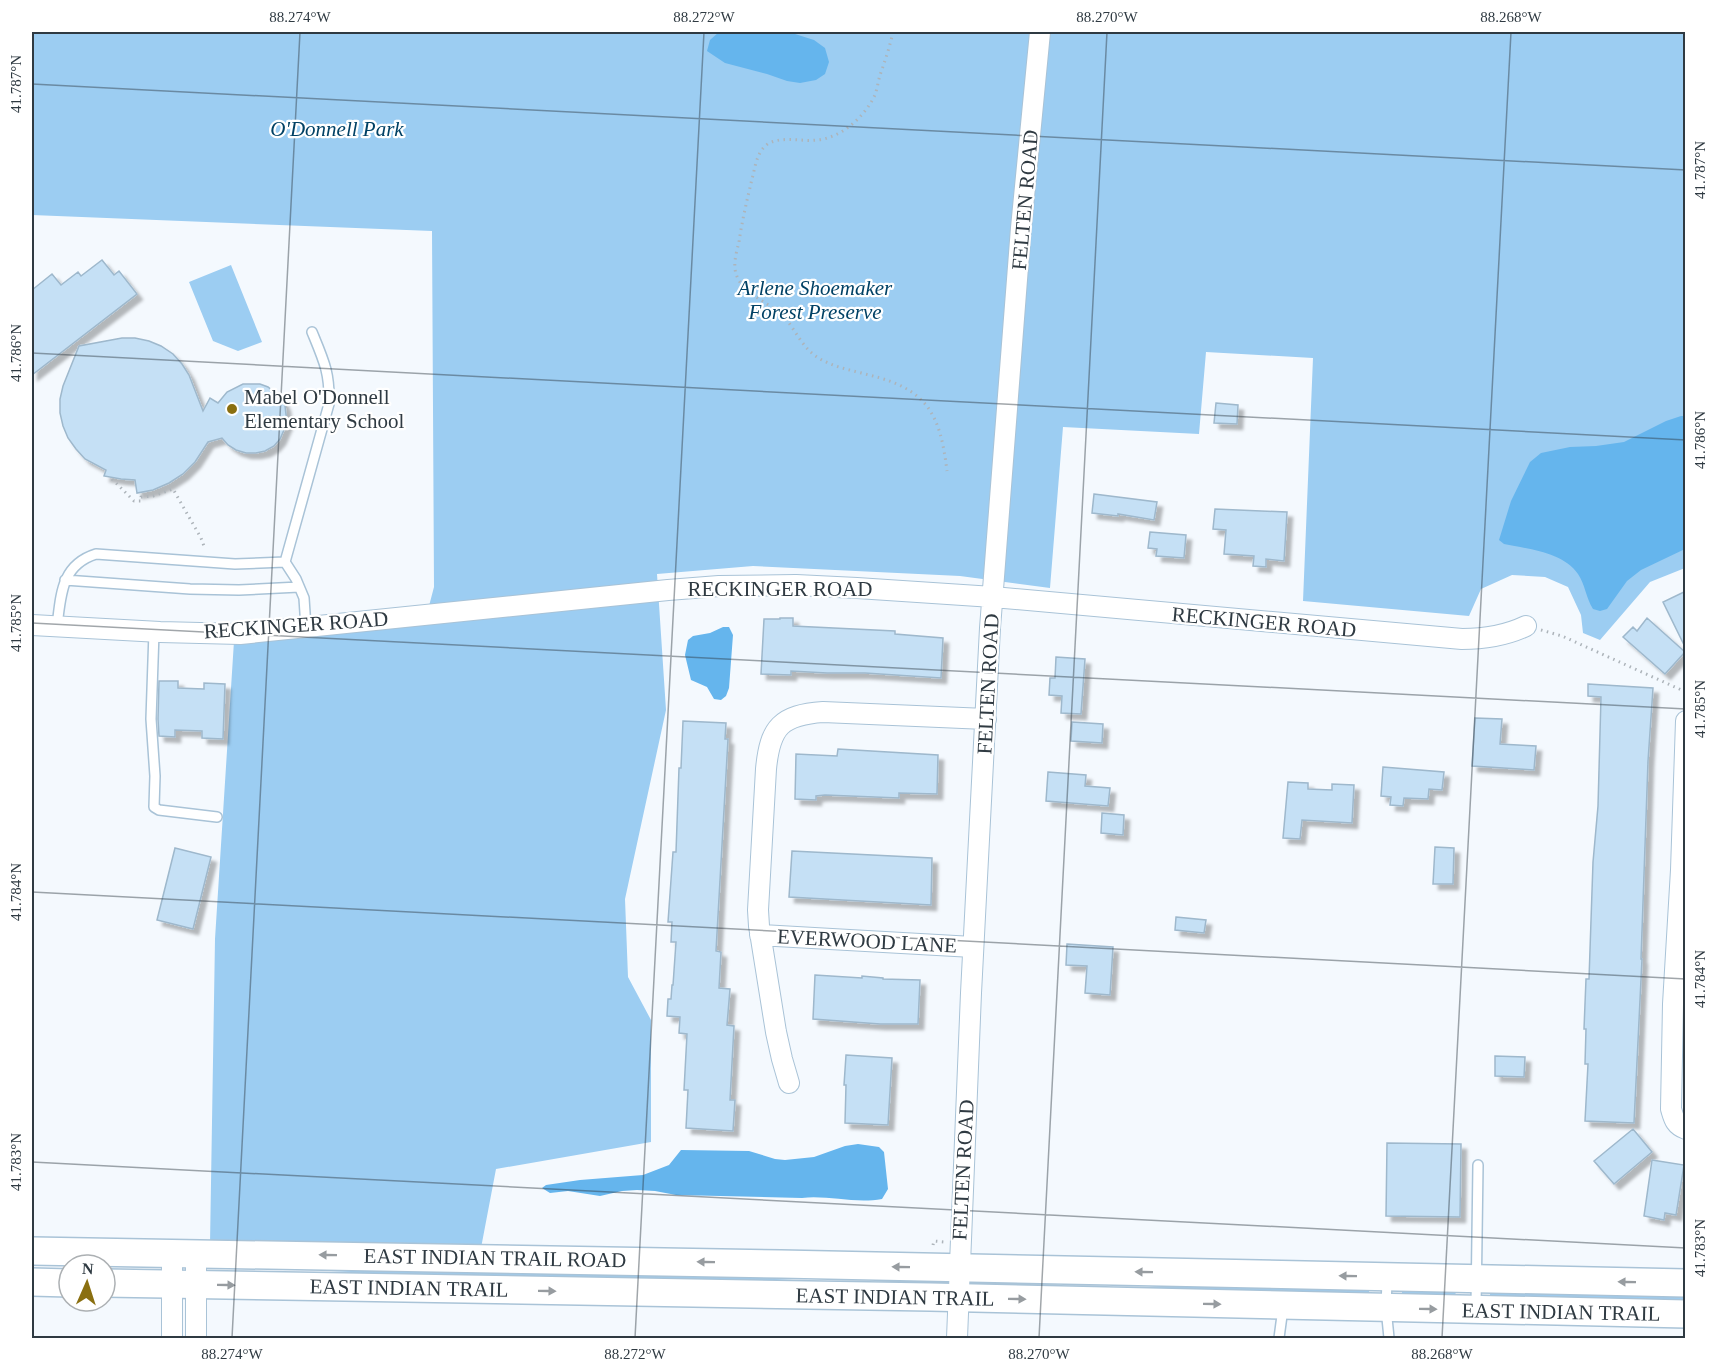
<svg xmlns="http://www.w3.org/2000/svg" width="1717" height="1370" font-family="Georgia,serif">
  <style>
    .green { fill: #9ccdf2 }
    .water { fill: #65b5ed }
    .building { fill: #c5e0f5; stroke: #9eb8cc; stroke-width: 1.5; filter: url(#shadow) }
    .lines { fill: none; stroke-linecap: round; stroke-linejoin: round }
    .lane-casing { stroke: #a9c3d7; stroke-width: 12 }
    .street-casing { stroke: #a9c3d7; stroke-width: 22 }
    .secondary-casing { stroke: #a9c3d7; stroke-width: 30 }
    .path { stroke: #adb4ba; stroke-width: 3; stroke-dasharray: 1.5 4.5; stroke-linecap: butt }
    .lane { stroke: #fff; stroke-width: 9 }
    .street { stroke: #fff; stroke-width: 20 }
    .secondary { stroke: #fff; stroke-width: 27 }
    .oneway { fill: #979ca0 }
    .ticks { fill: none; stroke: #2f3a42; stroke-width: 1.5; stroke-opacity: 0.45 }
    .poi-dot { fill: #8a6f10; stroke: #fff; stroke-width: 2 }
    .labels { text-anchor: middle; stroke-width: 4.5; stroke-linejoin: round; paint-order: stroke }
    .park-label { font-size: 21px; font-style: italic; fill: #004165; stroke: #fff }
    .street-label { font-size: 21px; fill: #2f3a42; stroke: #fff }
    .poi-label { font-size: 21px; fill: #2f3a42; stroke: #fff; text-anchor: start }
    .neatline { fill: none; stroke: #2f3a42; stroke-width: 2 }
    .ticks-label { font-size: 15px; text-anchor: middle; fill: #2f3a42 }
  </style>
  <defs>
    <filter id="shadow"><feDropShadow dx="5.5" dy="5.5" stdDeviation="1.5" flood-color="#0004"/></filter>
  </defs>
  <rect width="100%" height="100%" fill="#f4f9fe"/>
  <path class="green" d="M32,32H1685V568L1650,582L1600,640L1583,633L1581,615L1568,587L1545,577L1512,575L1481,589L1469,616L1303,601L1313,358L1206,352L1199,434L1063,427L1050,588L960,576L753,566L657,574L666,710L625,899L628,977L651,1020V1142L496,1169L481,1248L210,1244L215,939L234,641L424,625L434,587L432,231L32,215Z
    M231,265L262,342L238,351L213,341L189,282Z
    M430,1267L812,1278L702,1284L311,1273Z
    M1218,1283L1369,1286V1298L1111,1289Z
    M1402,1287L1456,1288L1455,1300L1402,1299Z
    M1490,1288L1686,1293L1685,1305L1490,1300Z"/>
  <path class="water" d="M719,32H748L760,34H795L814,40L825,48L829,62L825,74L816,80L800,83L787,81L767,74L725,63L707,51L710,40Z
    M1681,416H1686L1685,549L1641,570L1627,581L1607,609L1600,611L1593,609C1586,598 1585,584 1578,574C1563,552 1528,549 1504,544L1499,540L1511,501L1530,462L1541,453L1570,447L1596,446L1624,442L1666,421Z
    M723,627H729L733,635L729,688L726,696L721,700L714,699L707,687L691,680L685,655L688,640L693,636L710,633Z
    M858,1144L879,1147L884,1152L888,1189L882,1199C855,1204 828,1195 802,1198L676,1195L655,1191L637,1190L622,1191L600,1196L568,1191L550,1193L542,1188L546,1185L580,1180L643,1175L669,1165L681,1150L749,1151L775,1159L785,1160L814,1157L845,1146Z"/>
  <path class="building" d="M102,260L114,275L119,271L137,294L32,375V290L52,274L61,285L78,272L81,276Z
    M122,338H135L149,341L161,346L173,354L182,364L189,375L203,411L210,398L218,403L227,392L243,384H260L268,387L281,398L285,406L287,423L280,439L274,446L265,451L256,453H246L236,450L228,445L222,438L208,442L195,462L183,474L169,483L153,490L137,493L135,480L121,479L104,476L106,470L85,459L76,449L68,438L63,426L60,413V399L63,386L79,346Z
    M1216,403L1238,405L1237,424L1214,423Z
    M1094,494L1157,502L1154,520L1118,514V516L1092,513Z
    M1215,509L1287,512L1284,561L1266,559V567L1253,566L1254,556L1224,554L1226,530L1213,529Z
    M1150,532L1186,535L1184,558L1156,556L1157,549L1148,548Z
    M1686,591V649L1663,602Z
    M780,618H793V626L895,631V634L943,638L941,678L865,673H827L791,671V675L761,674L764,619H780Z
    M1647,618L1685,652L1665,674L1623,637L1633,627L1637,631Z
    M1056,657L1085,659L1081,714L1061,713L1062,696L1049,695L1050,678H1055Z
    M159,681H178V688L204,689V683L225,684L223,739L202,738V731L175,730V737L159,736L158,719Z
    M1588,684L1653,688L1648,761L1641,959H1642L1634,1123L1585,1121L1588,1064H1585L1586,1029H1584L1586,979H1589L1593,862L1598,806L1601,697L1588,696Z
    M1475,718L1502,719L1500,744L1536,746L1534,770L1472,766Z
    M683,721L726,723L725,739H728L716,951L721,952L719,988L730,989L727,1025L734,1026L730,1100H735L733,1131L686,1128L688,1090H684L687,1034L679,1033L680,1017L667,1016L668,999H671L672,985H673L676,942H671L672,922H668L673,852H676L679,768H681Z
    M1072,722L1103,724L1102,743L1071,741Z
    M838,749L938,755L937,794L899,793V798L825,795L816,796V800L795,799L796,754L837,756Z
    M1383,767L1444,772L1442,790L1429,789L1428,799L1404,798L1403,806L1390,805L1391,797L1381,796Z
    M1048,772L1086,775L1085,786L1110,788L1108,806L1046,801Z
    M1288,782L1308,783V789L1332,790V784L1354,785L1352,823L1302,820L1300,839L1283,838Z
    M1102,813L1124,815L1123,835L1101,833Z
    M1435,847L1454,848L1453,884H1433Z
    M175,848L211,857L193,929L157,920Z
    M792,851L932,858L931,905L789,897Z
    M1176,917L1206,920L1204,933L1175,930Z
    M1067,944L1113,947L1110,995L1085,993L1087,966L1066,965Z
    M815,975L862,978V976L883,978V979L920,980L918,1024H880L813,1019Z
    M846,1055L892,1058L888,1125L845,1123L846,1085H844Z
    M1495,1056L1525,1057L1524,1077L1495,1076Z
    M1633,1129L1652,1152L1614,1184L1594,1161Z
    M1387,1143L1461,1144L1460,1217L1386,1216Z
    M1652,1160L1684,1165L1676,1215L1665,1213L1664,1220L1644,1216Z"/>
  <g class="lines">
    <defs>
      <path id="lane" d="M65,580L190,589L239,590L299,587
        M57,626C61,595 61,565 96,554L235,564L285,562
        M306,628L304,598L296,579L285,562L329,404C330,373 324,361 312,332
        M154,632L151,719L155,776L154,807L159,810L217,817
        M1387,1280L1386,1308L1389,1338
        M1476,1307L1478,1165
        M1279,1338L1283,1308"/>
      <path id="street" d="M32,625L160,632L240,634L668,590L719,586L796,585L857,588L993,597L1462,639C1485,639 1505,636 1526,626
        M1686,721L1681,870L1673,1004L1671,1109C1674,1119 1675,1125 1686,1129
        M760,935L973,947
        M789,1083L782,1059L776,1032L759,926L758,910L766,769C770,727 781,715 823,712L986,719
        M172,1253V1338
        M196,1338V1253
        M957,1338L971,993L990,628L1021,228L1040,32"/>
      <path id="secondary" d="M32,1251L781,1264L1686,1283
        M32,1282L69,1283
        M105,1283L930,1297L1686,1314"/>
    </defs>
    <use href="#lane" class="lane-casing"/>
    <use href="#street" class="street-casing"/>
    <use href="#secondary" class="secondary-casing"/>
    <path class="path" d="M893,32C890,46 885,61 880,75C878,82 877,91 874,97C863,118 842,137 818,140C802,142 785,136 769,143C764,146 760,152 758,157C755,164 754,172 752,179C747,200 742,221 739,242C737,250 734,260 735,269C738,291 763,300 779,312C794,325 800,346 817,357C832,367 851,370 869,375C927,389 940,413 947,471
      M112,479L134,501H141V497L153,496L173,489L201,538L205,549
      M1541,630L1562,636L1686,692
      M933,1245L934,1241L944,1242"/>
    <use href="#lane" class="lane"/>
    <use href="#street" class="street"/>
    <use href="#secondary" class="secondary"/>
  </g>
  <defs><path id="oneway-solid" d="M-6-.8H1V-3.2L6.5 0L1 3.2V.8H-6Z" transform="scale(1.5)"/></defs>
  <g class="oneway">
    <use href="#oneway-solid" transform="translate(328 1255) rotate(-179)"/>
    <use href="#oneway-solid" transform="translate(706 1262) rotate(-179)"/>
    <use href="#oneway-solid" transform="translate(901 1267) rotate(-179)"/>
    <use href="#oneway-solid" transform="translate(1144 1272) rotate(-179)"/>
    <use href="#oneway-solid" transform="translate(1348 1276) rotate(-179)"/>
    <use href="#oneway-solid" transform="translate(1627 1282) rotate(-179)"/>
    <use href="#oneway-solid" transform="translate(226 1285) rotate(1)"/>
    <use href="#oneway-solid" transform="translate(547 1291) rotate(1)"/>
    <use href="#oneway-solid" transform="translate(1017 1299) rotate(1)"/>
    <use href="#oneway-solid" transform="translate(1212 1304) rotate(1)"/>
    <use href="#oneway-solid" transform="translate(1428 1309) rotate(1)"/>
  </g>
  <path class="ticks" d="M32,84L1686,170M32,353L1686,440M32,623L1686,709M32,892L1686,979M32,1162L1686,1248M232,1338L300,32M635,1338L704,32M1039,1338L1107,32M1442,1338L1511,32"/>
  <circle class="poi-dot" cx="232" cy="409" r="6"/>
  <g class="labels">
    <g class="park-label">
      <text x="337" y="136">O'Donnell Park</text>
      <text x="815" y="295">Arlene Shoemaker<tspan x="815" dy="24">Forest Preserve</tspan></text>
    </g>
    <g class="street-label">
      <text transform="translate(1025 200) rotate(-85)" y="7">FELTEN ROAD</text>
      <text x="780" y="596">RECKINGER ROAD</text>
      <text transform="translate(1264 622) rotate(5)" y="7">RECKINGER ROAD</text>
      <text transform="translate(296 625) rotate(-4)" y="7">RECKINGER ROAD</text>
      <text transform="translate(988 684) rotate(-87)" y="7">FELTEN ROAD</text>
      <text transform="translate(867 941) rotate(3)" y="7">EVERWOOD LANE</text>
      <text transform="translate(963 1170) rotate(-87)" y="7">FELTEN ROAD</text>
      <text transform="translate(495 1258) rotate(1)" y="7">EAST INDIAN TRAIL ROAD</text>
      <text transform="translate(409 1288) rotate(1)" y="7">EAST INDIAN TRAIL</text>
      <text transform="translate(895 1297) rotate(1)" y="7">EAST INDIAN TRAIL</text>
      <text transform="translate(1561 1312) rotate(1)" y="7">EAST INDIAN TRAIL</text>
    </g>
    <g class="poi-label">
      <text x="244" y="404">Mabel O'Donnell<tspan x="244" dy="24">Elementary School</tspan></text>
    </g>
  </g>
  <rect width="1717" height="1370" fill="none" stroke="#ffffff" stroke-width="66"/>
  <g transform="translate(87 1283) rotate(3)"><circle r="28" fill="#ffffff" stroke="#acb0b3" stroke-width="1.5"/>
  <path d="M0-4.5L10 22L0 15L-10 22Z" fill="#8a6f10"/>
  <text y="-9" font-size="16" font-weight="bold" text-anchor="middle" fill="#2f3a42">N</text>
  </g>
  <rect x="33" y="33" width="1651" height="1304" class="neatline"/>
  <g class="ticks-label">
    <text x="300" y="22">88.274°W</text>
    <text x="704" y="22">88.272°W</text>
    <text x="1107" y="22">88.270°W</text>
    <text x="1511" y="22">88.268°W</text>
    <text transform="translate(16 84) rotate(-90)" y="5">41.787°N</text>
    <text transform="translate(1700 170) rotate(-90)" y="5">41.787°N</text>
    <text transform="translate(16 353) rotate(-90)" y="5">41.786°N</text>
    <text transform="translate(1700 440) rotate(-90)" y="5">41.786°N</text>
    <text transform="translate(16 623) rotate(-90)" y="5">41.785°N</text>
    <text transform="translate(1700 709) rotate(-90)" y="5">41.785°N</text>
    <text transform="translate(16 892) rotate(-90)" y="5">41.784°N</text>
    <text transform="translate(1700 979) rotate(-90)" y="5">41.784°N</text>
    <text transform="translate(16 1162) rotate(-90)" y="5">41.783°N</text>
    <text transform="translate(1700 1248) rotate(-90)" y="5">41.783°N</text>
    <text x="232" y="1359">88.274°W</text>
    <text x="635" y="1359">88.272°W</text>
    <text x="1039" y="1359">88.270°W</text>
    <text x="1442" y="1359">88.268°W</text>
  </g>
</svg>
